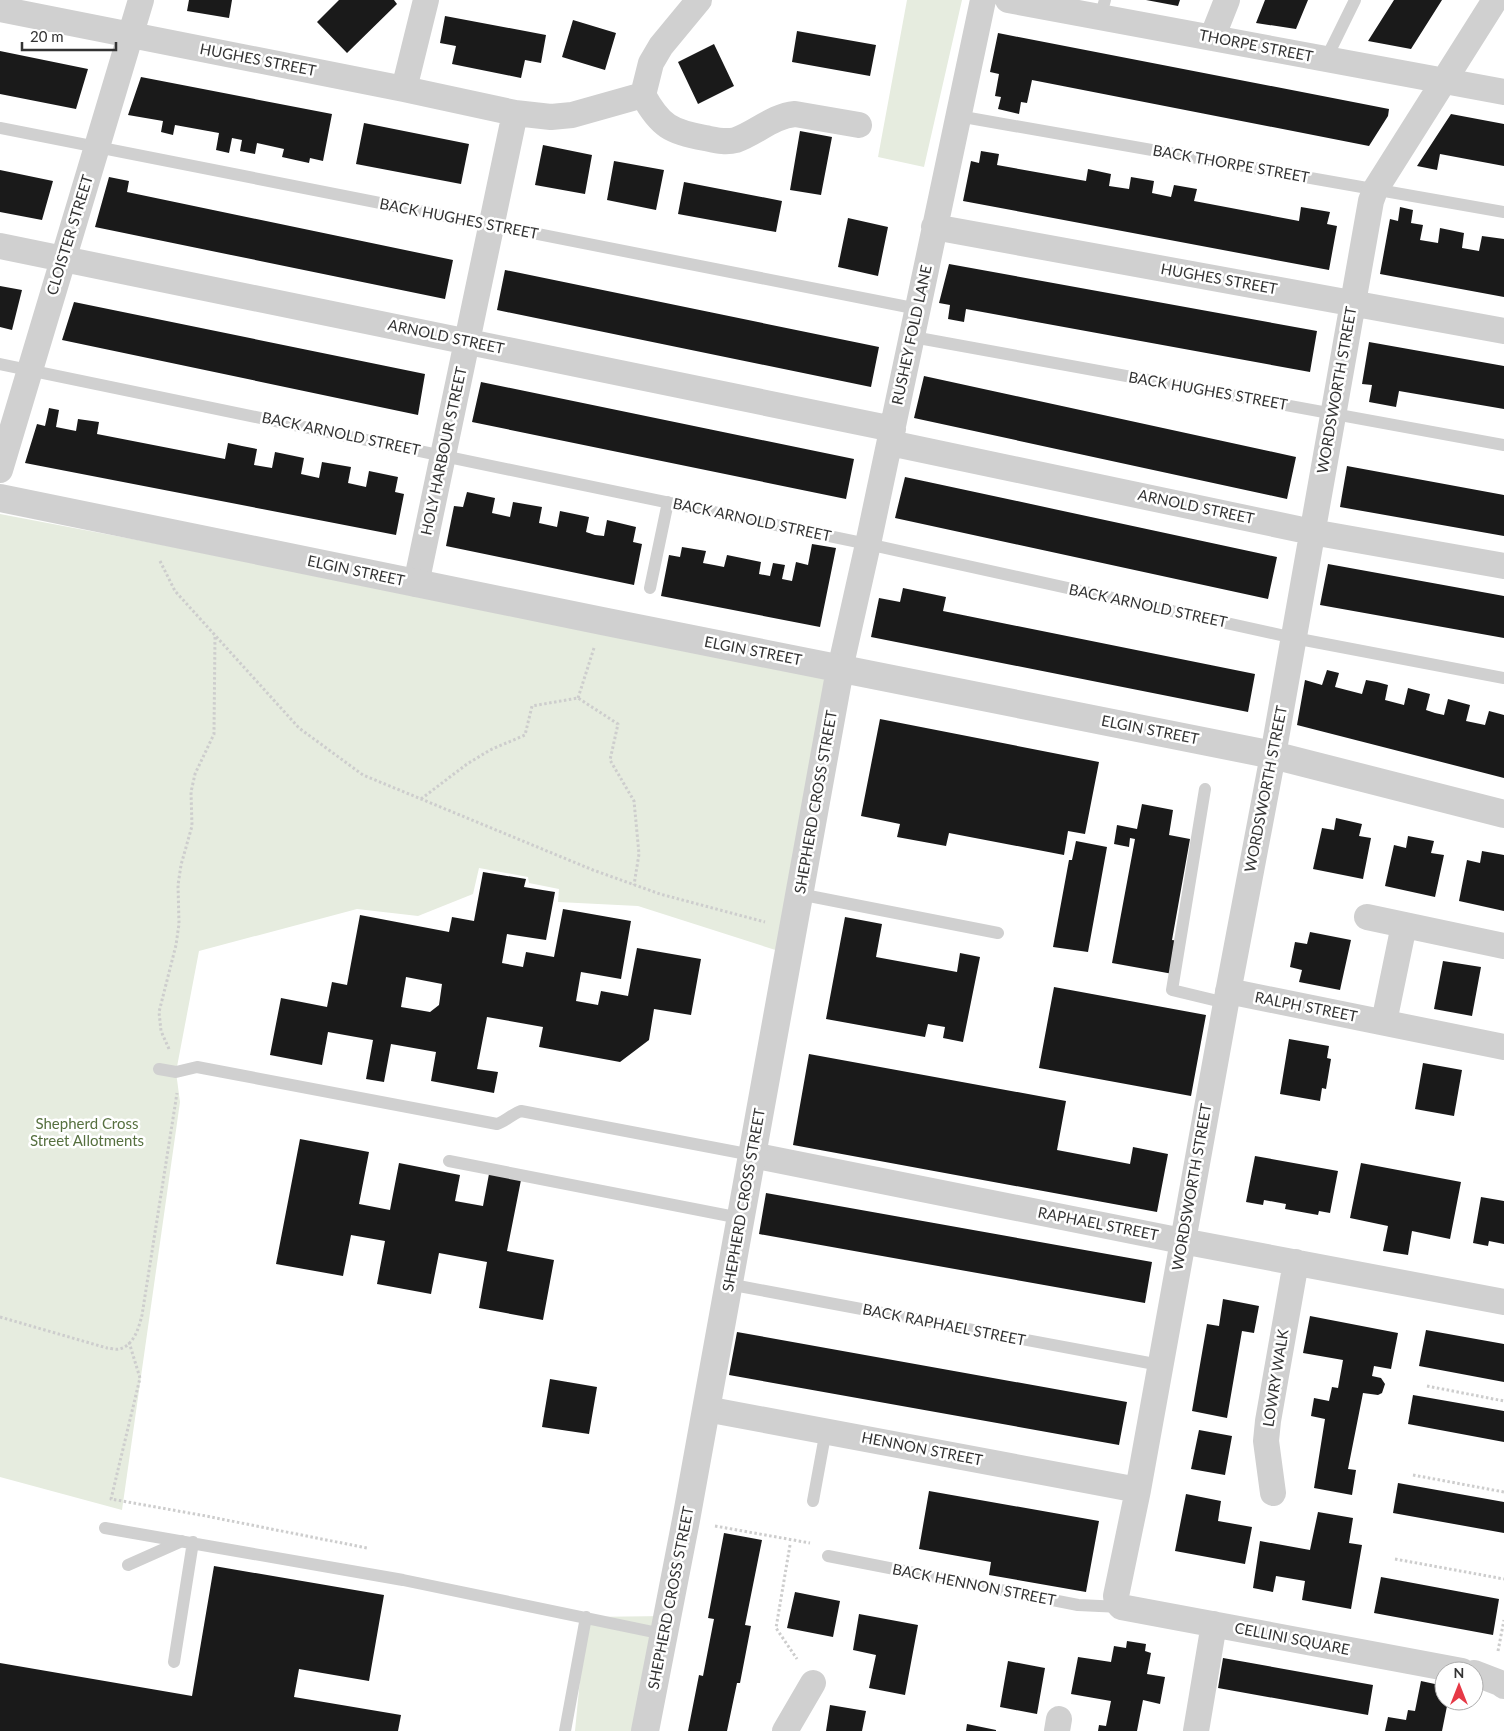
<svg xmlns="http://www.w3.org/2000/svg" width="1504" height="1731" font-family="Lato,sans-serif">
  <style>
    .green { fill: #e6ecdf }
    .building { fill: #1a1a1a; fill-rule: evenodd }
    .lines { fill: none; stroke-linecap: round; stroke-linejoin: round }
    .path { stroke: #cdcdcd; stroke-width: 3; stroke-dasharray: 2.5 2.5; stroke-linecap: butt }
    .service { stroke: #d0d0d0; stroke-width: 12 }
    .minor { stroke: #d0d0d0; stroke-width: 26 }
    .tertiary { stroke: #d0d0d0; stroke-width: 28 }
    .labels { text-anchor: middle; stroke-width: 5; stroke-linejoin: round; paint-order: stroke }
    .street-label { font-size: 15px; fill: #333; stroke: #fff }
    .park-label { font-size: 15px; fill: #56703f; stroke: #fff }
  </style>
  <rect width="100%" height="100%" fill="#fff"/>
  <path class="green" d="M907,0H962L924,167L878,157Z
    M0,514L406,591L840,669L788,954L638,906L558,902L559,889L529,883L528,877L479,868L473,894L418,916L357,909L199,951L176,1072L180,1102L122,1510L0,1477Z
    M667,1616L645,1731H575L586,1617Z"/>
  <path class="building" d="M189,0H232L229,18L187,11Z
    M339,0H394L397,4L347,53L317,22Z
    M1146,0H1180L1178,6Z
    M1265,0H1308L1296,29L1256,23Z
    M1394,0H1442L1411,49L1368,41Z
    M445,16L546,35L541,63L525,60L521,78L452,64L456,46L440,43Z
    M573,20L616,33L605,70L562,57Z
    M797,31L876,45L870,76L792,62Z
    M998,33L1389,109L1388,116L1369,146L1032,80L1027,103L1021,102L1019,114L998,109L1001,97L995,96L999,74L990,72Z
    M714,44L734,86L698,104L678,62Z
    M0,51L88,69L76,109L0,94Z
    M141,77L332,114L323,161L310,158L309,163L282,157L284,149L257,143L255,154L240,151L242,140L232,138L229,153L216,150L219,133L175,125L173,135L161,132L163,121L128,115Z
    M1451,114L1504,124V166L1440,154L1437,170L1417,166Z
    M364,123L469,144L461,184L356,164Z
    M800,131L832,137L821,195L790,190Z
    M543,145L592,155L585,194L535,185Z
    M981,151L999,154L997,165L1086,181L1088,169L1111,174L1109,186L1129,189L1131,177L1154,181L1152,193L1171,197L1174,185L1197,189L1194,201L1299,221L1301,207L1330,212L1327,224L1337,226L1329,270L963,201L971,161L979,163Z
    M614,161L664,170L656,210L607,200Z
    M0,170L53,181L42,220L0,212Z
    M109,177L129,181L127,192L453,260L445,299L95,227Z
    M684,182L782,201L776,232L678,214Z
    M1400,207L1413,210L1411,223L1423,225L1420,240L1438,243L1440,228L1464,233L1462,248L1479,251L1482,236L1504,239V297L1380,274L1390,219L1398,221Z
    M848,218L888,227L878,276L838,267Z
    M949,264L1317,331L1310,372L966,309L964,322L948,319L950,305L939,303Z
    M505,270L879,347L871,387L497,310Z
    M0,286L22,290L12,330L0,327Z
    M74,302L425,374L418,415L62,340Z
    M1369,342L1504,366V409L1399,391L1396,407L1369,402L1372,385L1362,384Z
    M924,376L1296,457L1287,499L914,418Z
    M481,382L854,459L846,499L472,422Z
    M49,408L59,410L56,427L76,431L78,419L99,422L97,434L225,459L228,443L242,446L257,449L254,465L272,468L275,452L304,458L301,474L319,478L322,462L351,467L348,483L366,487L369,471L398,477L395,492L404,494L396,535L25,463L37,424L45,426Z
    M1347,466L1504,495V536L1340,507Z
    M905,477L1277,557L1268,599L895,518Z
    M467,492L495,498L492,513L510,517L513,502L542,507L539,523L557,527L560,511L589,517L586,532L595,535L604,536L607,520L636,527L633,542L642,544L634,585L446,546L454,506L463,507Z
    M812,544L836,548L820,627L661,596L669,555L680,557L682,547L706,551L703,563L714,565L724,567L727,555L761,562L759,574L770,576L773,563L785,565L782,579L792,581L796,562L808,565Z
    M1328,564L1504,596V638L1320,605Z
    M903,588L946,597L943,611L1255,674L1248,712L871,637L879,598L900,602Z
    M1327,670L1339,673L1335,687L1362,694L1366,680L1377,682L1388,685L1385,700L1404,705L1408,688L1430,694L1426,710L1435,713L1444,715L1448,699L1470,705L1466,721L1485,725L1489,711L1504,715V778L1297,725L1305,680L1322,685Z
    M880,719L1099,762L1085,834L1068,831L1064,855L949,833L946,846L897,837L900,824L861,816Z
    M1142,804L1173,810L1169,835L1190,839L1172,940L1179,941L1173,974L1112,963L1135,839L1130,838L1129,847L1114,844L1117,825L1137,829Z
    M1336,818L1362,824L1359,836L1371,838L1363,879L1313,869L1322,828L1334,830Z
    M1408,836L1434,841L1431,853L1444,855L1435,897L1385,886L1394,845L1406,848Z
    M1076,841L1107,847L1088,952L1053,947L1069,860H1072Z
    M1482,851L1504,855V911L1459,901L1467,860L1480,863Z
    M483,872L526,879L524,887L555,892L546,940L507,934L502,963L523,967L526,952L554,957L563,909L631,921L621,979L581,972L576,1001L598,1005L601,991L628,996L637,948L701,959L691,1015L654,1009L649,1040L620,1062L539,1047L543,1027L487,1017L477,1069L498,1072L494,1093L431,1081L436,1052L391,1044L384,1082L366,1079L373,1040L328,1032L322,1065L270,1055L281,998L327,1007L332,982L347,985L360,915L449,932L452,917L474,921ZM406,977L442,984L439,1005L430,1012L401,1007Z
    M845,917L882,924L876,957L957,972L960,953L980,957L963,1042L943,1038L945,1027L928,1024L925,1037L826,1019Z
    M1310,932L1351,940L1340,990L1299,982L1302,970L1290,967L1295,942L1307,944Z
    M1443,961L1481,967L1472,1016L1434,1009Z
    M1054,987L1206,1015L1191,1096L1039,1068Z
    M1289,1039L1329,1046L1327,1058L1331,1059L1326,1089L1322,1088L1320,1101L1280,1094Z
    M809,1054L1066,1101L1057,1150L1130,1164L1133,1147L1168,1154L1157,1212L793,1145Z
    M1423,1063L1462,1070L1454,1116L1415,1109Z
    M300,1139L369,1152L359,1204L390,1210L399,1163L460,1175L455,1201L483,1206L489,1174L521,1180L507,1251L554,1260L543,1320L479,1308L487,1262L439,1253L431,1294L377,1284L385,1241L351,1235L343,1276L276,1264Z
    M1255,1156L1338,1171L1330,1213L1319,1211L1318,1215L1285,1209L1286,1204L1264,1200L1263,1205L1246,1202Z
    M1361,1163L1461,1182L1450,1239L1412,1231L1408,1255L1383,1251L1388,1226L1350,1218Z
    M766,1193L1152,1262L1145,1303L759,1234Z
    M1481,1197L1504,1201V1244L1489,1241L1488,1246L1473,1243Z
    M1223,1299L1259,1306L1254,1333L1242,1331L1227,1418L1192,1411L1207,1324L1219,1326Z
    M1310,1316L1398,1333L1391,1369L1374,1366L1372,1376L1381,1378L1385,1384L1382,1393L1378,1395L1363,1393L1348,1469L1356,1470L1352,1495L1314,1488L1325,1419L1311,1416L1314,1398L1329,1401L1332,1387L1338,1388L1343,1360L1303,1353Z
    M1426,1330L1504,1344V1382L1419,1366Z
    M737,1332L1127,1402L1119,1445L729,1375Z
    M550,1379L597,1387L589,1434L542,1427Z
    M1413,1395L1504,1411V1442L1408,1424Z
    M1199,1430L1232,1436L1225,1475L1191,1469Z
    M1398,1483L1504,1502V1533L1393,1513Z
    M929,1491L1099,1521L1086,1592L989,1575L991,1562L919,1549Z
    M1186,1494L1221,1501L1218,1521L1252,1527L1245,1564L1175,1551Z
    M1318,1512L1353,1518L1349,1543L1362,1545L1351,1609L1302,1600L1305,1581L1276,1576L1273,1592L1253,1588L1260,1541L1310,1550Z
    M724,1533L762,1540L745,1625L751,1626L740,1683H737L727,1731H688L699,1675L703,1676L714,1619L708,1618Z
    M214,1566L384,1595L369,1681L299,1669L294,1697L401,1715L398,1731H0V1663L192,1696Z
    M1381,1577L1499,1599L1493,1635L1374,1613Z
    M795,1592L840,1601L833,1637L787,1628Z
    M859,1614L918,1625L905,1695L869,1688L876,1655L853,1650Z
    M1127,1641L1146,1644L1145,1651L1151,1653L1147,1674L1165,1677L1160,1704L1143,1700L1137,1731H1098L1099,1725L1106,1726L1111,1701L1071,1694L1078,1657L1111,1662L1114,1646L1126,1648Z
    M1223,1658L1373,1685L1368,1715L1218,1688Z
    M1008,1661L1045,1668L1037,1714L1000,1707Z
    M1421,1681L1444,1686V1701H1448L1442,1731H1385L1388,1717L1406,1720L1408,1710L1415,1711Z
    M830,1705L866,1711L862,1731H826Z
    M967,1724L996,1730V1731H966Z"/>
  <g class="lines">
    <path class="path" d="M160,561L175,591L299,728L363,775L593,870L660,894L765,922
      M578,698L594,648
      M421,799L467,764L490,750L525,735L532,706L578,698L618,724L610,760L634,801L639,854L634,885
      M169,1049L161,1031L159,1012L176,945L179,924L178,885L181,865L192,826L191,792L195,774L214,734L215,635
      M0,1317L107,1348C110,1348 116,1350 119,1349C134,1346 139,1327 142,1315L177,1093
      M129,1342L140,1378L111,1499L206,1516L367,1548
      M1427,1386L1504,1401
      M1413,1475L1504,1492
      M715,1526L810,1543
      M790,1545L776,1628L797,1659
      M1395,1559L1504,1579
      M1498,1651L1504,1620"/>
    <path class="service" d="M1100,17L1105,0
      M1326,59L1355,0
      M958,116L1504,212
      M0,128L918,309
      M913,337L1504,445
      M0,364L868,544L1294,638L1504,678
      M650,588L668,502
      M1205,789L1172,990L1226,1003
      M799,894L998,933
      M159,1069L176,1072L197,1067L497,1124C506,1121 512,1114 521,1111L752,1155
      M449,1161L740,1218
      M728,1284L1160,1365
      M813,1501L826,1430
      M105,1528L403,1580L663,1634
      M828,1556L1078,1605L1121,1607
      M128,1565L182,1541
      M174,1662L193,1542
      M565,1731L586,1617"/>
    <path class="minor" d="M1008,0L1504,92
      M0,9L404,89L515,113L551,117L572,115L643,95L651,63L661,46L699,0
      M1212,38L1227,0
      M404,89L426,0
      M643,95C660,126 671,132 705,138C715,140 725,143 736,140C756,133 773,116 795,114L859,125
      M934,227L1504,331
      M0,246L893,429
      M890,443L1312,532L1504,566
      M0,470L141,0
      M416,584L515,113
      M840,669L868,544L983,0
      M1367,917L1504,946
      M1228,991L1504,1047
      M1384,1022L1404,925
      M752,1155L1182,1241L1504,1302
      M706,1409L1138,1490
      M1273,1493L1266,1441L1268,1421L1296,1262
      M1462,1671L1121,1607L1117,1602L1116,1596L1138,1490L1226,1003L1273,755L1371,201L1375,190L1495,0
      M1474,1673L1500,1683L1504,1686
      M785,1731L813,1683
      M1057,1731L1059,1719
      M1196,1731L1214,1624"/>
    <path class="tertiary" d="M0,498L602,621L1273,755L1504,814
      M645,1731L686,1520L840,669"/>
  </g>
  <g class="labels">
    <g class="street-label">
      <text transform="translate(1256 46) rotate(11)" y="5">THORPE STREET</text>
      <text transform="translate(258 60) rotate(11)" y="5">HUGHES STREET</text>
      <text transform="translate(1231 164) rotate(10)" y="5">BACK THORPE STREET</text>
      <text transform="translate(459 219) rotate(11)" y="5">BACK HUGHES STREET</text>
      <text transform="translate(70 235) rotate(-73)" y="5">CLOISTER STREET</text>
      <text transform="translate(1219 279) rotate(10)" y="5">HUGHES STREET</text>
      <text transform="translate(912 335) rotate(-78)" y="5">RUSHEY FOLD LANE</text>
      <text transform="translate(446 337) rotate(12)" y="5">ARNOLD STREET</text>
      <text transform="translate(1337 390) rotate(-80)" y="5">WORDSWORTH STREET</text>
      <text transform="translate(1208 391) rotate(10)" y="5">BACK HUGHES STREET</text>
      <text transform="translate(341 434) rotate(12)" y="5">BACK ARNOLD STREET</text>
      <text transform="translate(444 451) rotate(-78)" y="5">HOLY HARBOUR STREET</text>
      <text transform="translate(1196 507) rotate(12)" y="5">ARNOLD STREET</text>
      <text transform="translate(752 520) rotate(12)" y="5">BACK ARNOLD STREET</text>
      <text transform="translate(356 571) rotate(12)" y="5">ELGIN STREET</text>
      <text transform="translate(1148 606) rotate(12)" y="5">BACK ARNOLD STREET</text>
      <text transform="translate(753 651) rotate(11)" y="5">ELGIN STREET</text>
      <text transform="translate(1150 730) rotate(11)" y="5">ELGIN STREET</text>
      <text transform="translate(1266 789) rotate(-79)" y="5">WORDSWORTH STREET</text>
      <text transform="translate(816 802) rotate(-80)" y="5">SHEPHERD CROSS STREET</text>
      <text transform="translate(1306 1007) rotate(11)" y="5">RALPH STREET</text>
      <text transform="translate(1192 1187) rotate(-80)" y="5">WORDSWORTH STREET</text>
      <text transform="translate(744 1200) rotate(-80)" y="5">SHEPHERD CROSS STREET</text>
      <text transform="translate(1098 1224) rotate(11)" y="5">RAPHAEL STREET</text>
      <text transform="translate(944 1325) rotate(11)" y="5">BACK RAPHAEL STREET</text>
      <text transform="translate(1276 1378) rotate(-81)" y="5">LOWRY WALK</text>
      <text transform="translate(922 1449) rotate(11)" y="5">HENNON STREET</text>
      <text transform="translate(974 1585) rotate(11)" y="5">BACK HENNON STREET</text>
      <text transform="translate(671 1598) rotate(-79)" y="5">SHEPHERD CROSS STREET</text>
      <text transform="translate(1292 1639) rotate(11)" y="5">CELLINI SQUARE</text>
    </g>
    <g class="park-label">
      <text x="87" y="1129">Shepherd Cross<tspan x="87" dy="17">Street Allotments</tspan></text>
    </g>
  </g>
  <g transform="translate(1459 1686)"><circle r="24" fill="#ffffff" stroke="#adadad"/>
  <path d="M0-4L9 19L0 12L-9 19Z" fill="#e63946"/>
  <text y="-8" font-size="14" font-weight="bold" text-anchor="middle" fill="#333333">N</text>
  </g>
  <path d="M22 42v8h94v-8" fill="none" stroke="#333333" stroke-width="2.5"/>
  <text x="30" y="42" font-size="15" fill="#333333" stroke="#ffffff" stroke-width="4" paint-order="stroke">20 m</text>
</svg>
